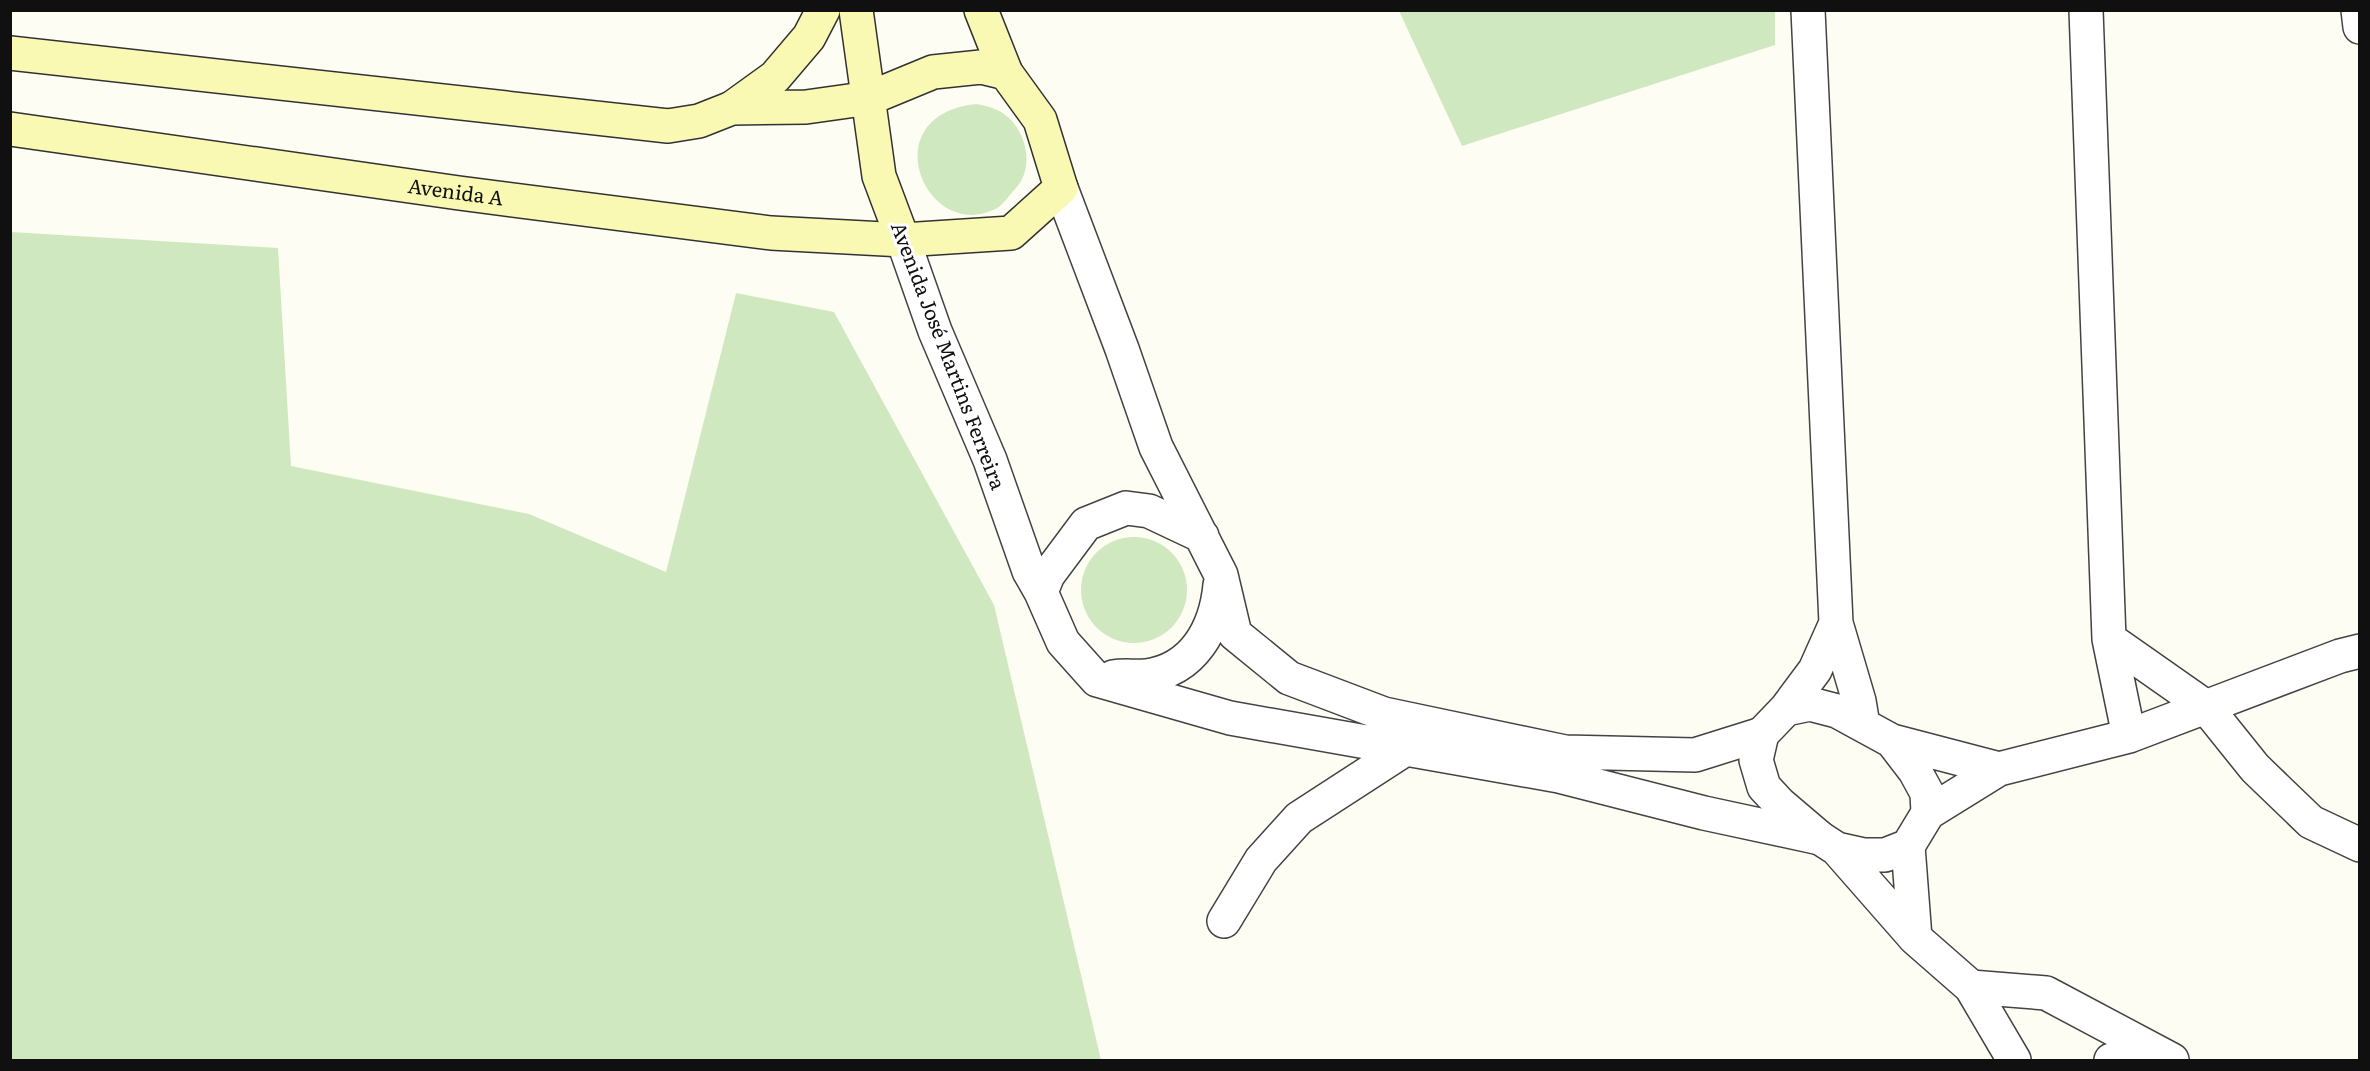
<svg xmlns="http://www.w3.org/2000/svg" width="2370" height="1071" font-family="Literata,serif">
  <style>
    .green { fill: #d0e8bf }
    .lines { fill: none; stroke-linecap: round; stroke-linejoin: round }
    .minor-casing { stroke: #434343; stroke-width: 36 }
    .tertiary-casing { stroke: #434343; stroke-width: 36 }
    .secondary-casing { stroke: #323232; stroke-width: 36 }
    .minor { stroke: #fff; stroke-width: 33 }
    .tertiary { stroke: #fff; stroke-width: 33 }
    .secondary { stroke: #faf9b3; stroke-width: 33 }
    .labels { text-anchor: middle; stroke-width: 6; stroke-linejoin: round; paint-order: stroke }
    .street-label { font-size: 20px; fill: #101010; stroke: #fff }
  </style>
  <rect width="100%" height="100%" fill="#fefdf4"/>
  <path class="green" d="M1399,11H1775V45L1462,146Z
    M976,104C988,106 1000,109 1009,118C1027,135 1034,168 1016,188C1010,194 1004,204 997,208C926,246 871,115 976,104Z
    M11,232L278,248L291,466L529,514L666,572L736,293L834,312L994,605L1101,1060H11Z
    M1081 590a53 53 0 1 1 106 0a53 53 0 1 1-106 0Z"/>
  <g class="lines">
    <defs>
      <path id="minor" d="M1808,10L1836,623
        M2086,10L2109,639
        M2358,10L2360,27
        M1810,704L1837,711L1892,741L1915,771L1927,793L1928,813L1908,846L1885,855H1864L1837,849L1820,838L1780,804L1764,787L1756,760L1762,734L1786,709Z
        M1786,709L1815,670L1836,623L1859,701L1863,725
        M2129,736L2109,639L2206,707L2255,768L2311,822L2360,845
        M1892,741L1999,769L1928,813
        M1999,769L2129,736L2340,656L2360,651
        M1837,849L1915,938L1908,846
        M1915,938L1971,987L2014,1060
        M1971,987L2046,993L2172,1060
        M2111,1060L2148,1049"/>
      <path id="tertiary" d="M1061,188L1122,349L1156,447L1221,575L1235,634L1289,678L1384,714L1565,752L1695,755L1762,734
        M903,240L935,331L990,460L1029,571L1041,592L1063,642L1097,680
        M1041,592L1048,575L1086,524L1126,508L1149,511L1202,536
        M1113,677C1124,675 1135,677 1146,676C1194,670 1216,628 1220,585
        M1097,680L1230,718L1559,776L1704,813L1820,838
        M1224,921L1261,860L1299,818L1404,750"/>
      <g id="secondary">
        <path d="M856,10L879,176L903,240"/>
        <path d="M10,53L668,126L699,121L732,108L806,107L870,98L933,72L981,67L1006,73"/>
        <path d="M732,108L775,77L809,37L823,10"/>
        <path id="s1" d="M10,129L459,193L771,233L903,240L1011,233L1061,188L1040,120L1006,73L981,10"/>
      </g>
    </defs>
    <use href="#minor" class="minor-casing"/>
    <use href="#tertiary" class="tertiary-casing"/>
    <use href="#secondary" class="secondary-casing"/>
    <use href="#minor" class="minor"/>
    <use href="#tertiary" class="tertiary"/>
    <use href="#secondary" class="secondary"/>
  </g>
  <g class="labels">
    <g class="street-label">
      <text dy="7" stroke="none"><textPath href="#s1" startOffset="450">Avenida A</textPath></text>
      <text transform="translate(948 356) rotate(69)" y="7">Avenida José Martins Ferreira</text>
    </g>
  </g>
  <rect width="2370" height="1071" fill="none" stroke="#101010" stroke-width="24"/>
</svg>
